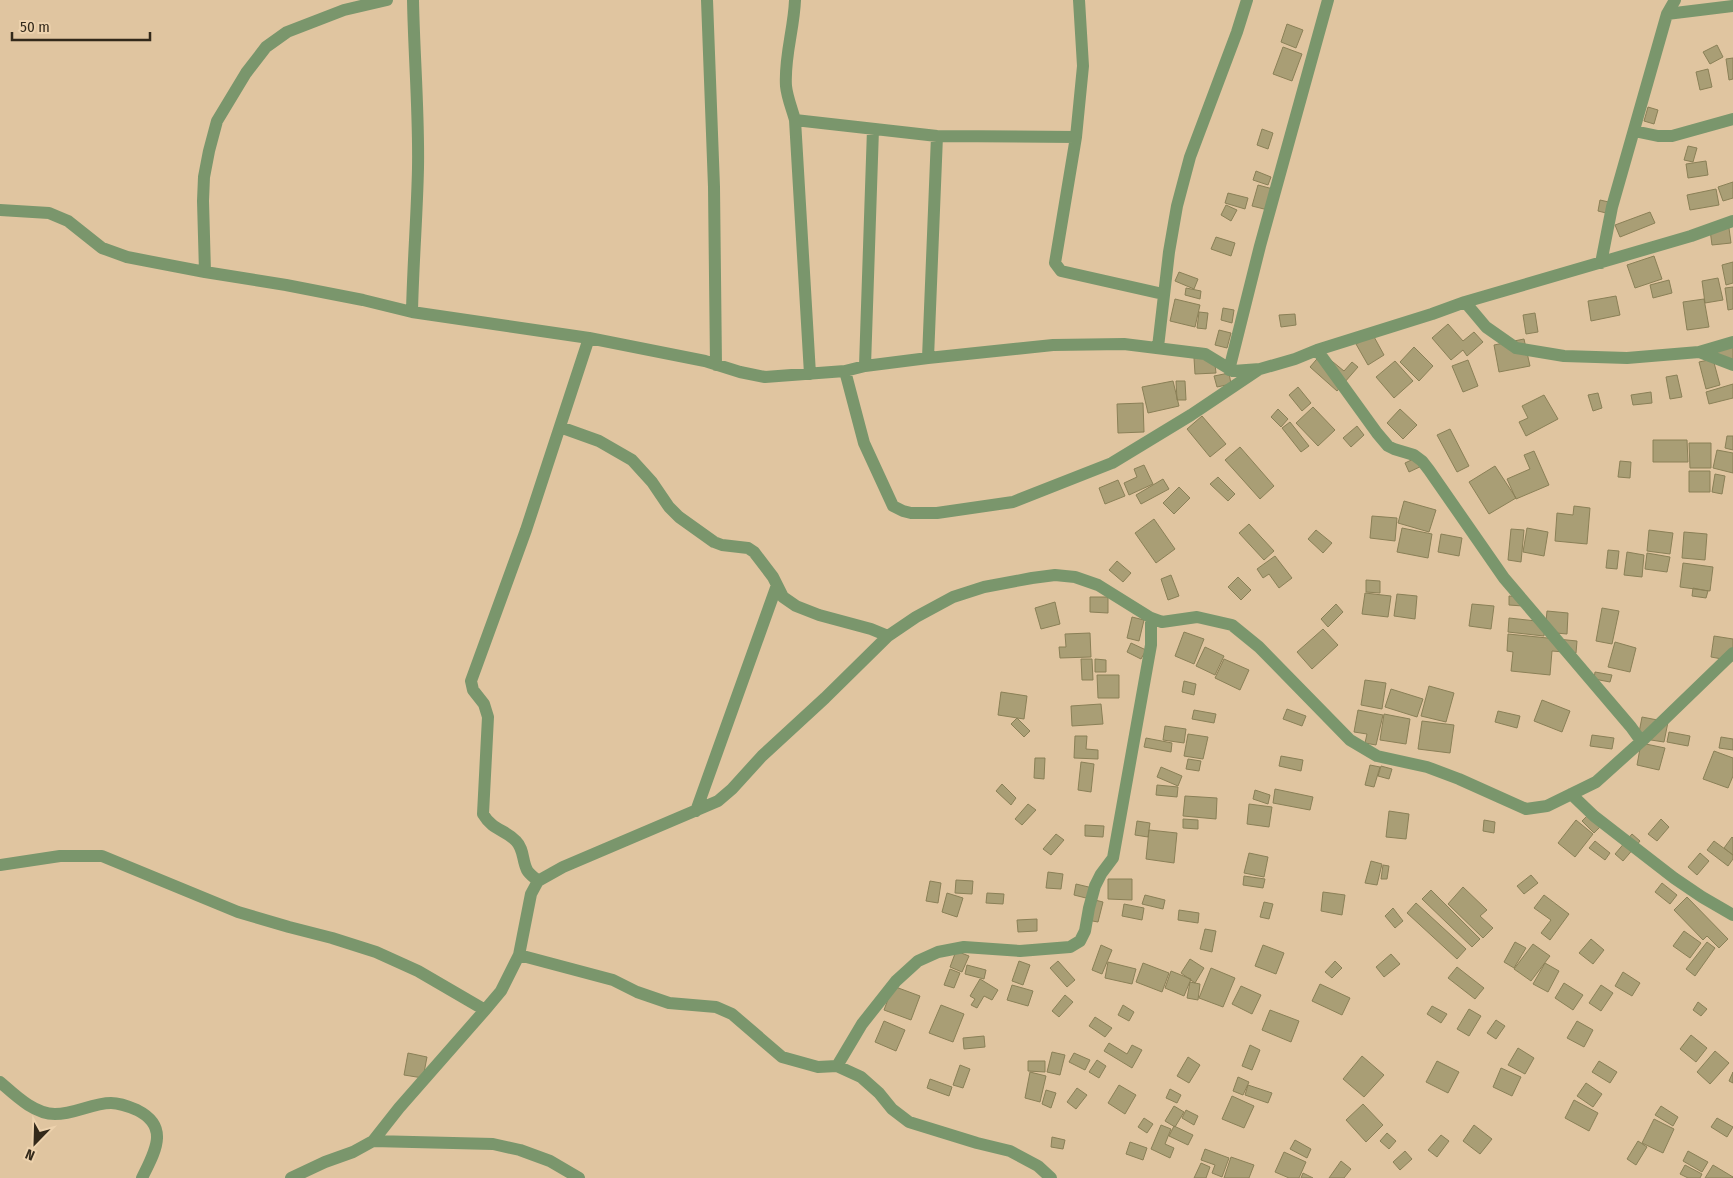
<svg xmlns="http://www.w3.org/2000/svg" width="1733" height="1178" font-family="'Fira Sans Condensed',sans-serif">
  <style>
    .building { fill: #a99e75; stroke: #8a8057 }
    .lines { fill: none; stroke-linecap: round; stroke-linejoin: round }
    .street { stroke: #7a966c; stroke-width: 12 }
  </style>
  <rect width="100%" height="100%" fill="#e0c5a0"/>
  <path class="building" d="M1287,24L1303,30L1296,48L1281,42Z
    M1717,45L1723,57L1710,64L1703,52Z
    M1283,47L1302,54L1292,81L1273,74Z
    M1733,58V79L1729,80L1726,59Z
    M1708,69L1712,87L1700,90L1696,72Z
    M1648,107L1658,110L1654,124L1644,121Z
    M1262,129L1273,133L1268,149L1257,145Z
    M1688,146L1697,148L1693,162L1684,160Z
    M1706,161L1708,175L1688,178L1686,164Z
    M1256,171L1271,177L1268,185L1253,180Z
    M1733,182V198L1723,201L1718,187Z
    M1258,185L1273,189L1268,210L1252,206Z
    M1716,189L1719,205L1690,210L1687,195Z
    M1228,193L1248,198L1245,209L1225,203Z
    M1600,200L1613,203L1610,214L1598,211Z
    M1226,205L1237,210L1231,221L1221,215Z
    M1650,212L1655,223L1620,237L1615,225Z
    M1729,228L1731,243L1712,245L1710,230Z
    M1216,237L1235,243L1231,256L1211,249Z
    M1654,256L1662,279L1635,288L1627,265Z
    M1733,262V283L1726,285L1722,265Z
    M1179,272L1198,279L1194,289L1175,281Z
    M1718,278L1723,300L1705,303L1702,281Z
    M1669,280L1672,293L1653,298L1650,285Z
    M1733,287V309L1728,310L1725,288Z
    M1186,288L1201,291L1200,299L1185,295Z
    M1616,296L1620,315L1591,321L1588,301Z
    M1175,299L1200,305L1195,327L1170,321Z
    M1704,299L1709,327L1687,330L1683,302Z
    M1223,308L1234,310L1232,323L1221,320Z
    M1199,312L1208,313L1206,329L1197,328Z
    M1535,313L1538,332L1526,334L1523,315Z
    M1295,314L1296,325L1281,327L1279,315Z
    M1448,324L1463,341L1474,332L1483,342L1467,356L1463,350L1451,360L1432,338Z
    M1219,330L1231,333L1227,348L1215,345Z
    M1373,335L1384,355L1368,365L1356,344Z
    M1524,339L1530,366L1499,372L1494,345Z
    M1733,345V363L1720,365L1716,348Z
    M1414,347L1433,366L1419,381L1400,362Z
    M1322,353L1344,371L1352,362L1358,367L1337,391L1310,367Z
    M1214,356L1216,373L1195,374L1194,358Z
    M1713,359L1720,385L1706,389L1699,362Z
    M1468,360L1478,386L1463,392L1452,366Z
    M1395,361L1413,381L1394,398L1376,377Z
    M1229,373L1231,384L1217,387L1214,376Z
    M1677,375L1682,397L1670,399L1666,377Z
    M1173,381L1179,406L1148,413L1142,387Z
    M1176,381H1185L1186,400H1177Z
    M1733,384V398L1709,404L1706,392Z
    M1298,387L1311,403L1302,411L1289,395Z
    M1651,392L1652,403L1633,405L1631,395Z
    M1598,393L1602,408L1593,411L1588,395Z
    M1544,395L1558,419L1526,436L1519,422L1528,418L1522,406Z
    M1143,403L1144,432L1118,433L1117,404Z
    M1313,407L1335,430L1318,446L1296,423Z
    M1278,409L1288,419L1281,427L1271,417Z
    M1400,409L1417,425L1403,439L1387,423Z
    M1202,416L1226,444L1210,457L1187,429Z
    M1290,422L1309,446L1301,452L1282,428Z
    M1357,426L1364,435L1351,447L1343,438Z
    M1450,429L1469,466L1457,472L1437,435Z
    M1727,436H1733V450L1725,448Z
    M1653,440H1687L1688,462H1653Z
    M1689,443H1711V468H1690Z
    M1240,447L1274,486L1260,499L1225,460Z
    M1717,450L1733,453V473L1713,468Z
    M1534,451L1549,485L1516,499L1507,479L1530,469L1524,455Z
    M1422,455L1426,464L1409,472L1405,463Z
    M1620,461L1631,462L1630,478L1618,477Z
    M1144,465L1153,484L1129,495L1124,483L1137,477L1134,469Z
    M1495,466L1516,498L1489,514L1469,482Z
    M1689,471H1710V492H1689Z
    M1715,474L1725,476L1722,494L1712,492Z
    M1218,477L1235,494L1228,501L1210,484Z
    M1163,479L1169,489L1141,504L1136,495Z
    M1118,480L1125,496L1105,504L1099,488Z
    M1179,487L1190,498L1174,514L1163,503Z
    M1404,501L1436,510L1429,532L1398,523Z
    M1574,506L1590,508L1587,544L1555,541L1557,513L1573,515Z
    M1372,516L1397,518L1395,541L1370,538Z
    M1154,519L1175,549L1156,563L1135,533Z
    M1249,524L1274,551L1264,560L1239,533Z
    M1402,528L1432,534L1428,558L1397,552Z
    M1527,528L1548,532L1544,556L1523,552Z
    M1511,529L1524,530L1521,562L1508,560Z
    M1316,530L1332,543L1323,553L1308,539Z
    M1649,530L1673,533L1670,554L1647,551Z
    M1684,532L1707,534L1705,560L1682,558Z
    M1441,534L1462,538L1459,556L1438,552Z
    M1608,550L1619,551L1617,569L1606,568Z
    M1627,552L1644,555L1642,577L1624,575Z
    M1647,553L1670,557L1667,572L1645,569Z
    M1275,556L1292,578L1279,588L1269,574L1263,578L1257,569Z
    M1117,561L1131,573L1123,582L1109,570Z
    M1683,563L1713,567L1710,591L1680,587Z
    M1171,575L1179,596L1168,600L1161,579Z
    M1238,577L1251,590L1241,600L1228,587Z
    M1366,580L1380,581V593L1366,592Z
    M1693,588L1708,591L1706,598L1692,596Z
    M1365,593L1391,596L1388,617L1362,614Z
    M1397,594L1417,596L1415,619L1394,616Z
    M1509,596L1523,597V606L1509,605Z
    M1090,597H1108V613L1090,612Z
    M1055,602L1060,624L1041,629L1035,608Z
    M1336,604L1343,612L1328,627L1321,619Z
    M1472,604L1494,606L1491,629L1469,626Z
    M1602,608L1619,611L1612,644L1596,641Z
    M1547,611L1568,613L1567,634L1545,632Z
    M1132,617L1144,620L1139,641L1127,638Z
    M1509,618L1545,622L1544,636L1508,632Z
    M1323,629L1338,645L1312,669L1297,652Z
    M1184,632L1204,639L1194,664L1175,656Z
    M1090,633L1091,657L1060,658L1059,647H1066L1065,634Z
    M1508,634L1577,641L1576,653L1552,651L1550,675L1511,671L1513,652L1507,651Z
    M1714,636L1733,639V661L1711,657Z
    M1615,642L1636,648L1630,672L1608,667Z
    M1131,643L1146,650L1141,659L1127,652Z
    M1205,647L1224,656L1215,675L1196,666Z
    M1081,659H1092L1093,680H1082Z
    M1095,659L1106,660V672H1095Z
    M1224,659L1249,670L1240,690L1215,678Z
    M1595,672L1612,675L1610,682L1594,679Z
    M1097,675H1119V698H1098Z
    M1365,680L1386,683L1382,709L1361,705Z
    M1184,681L1196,684L1194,695L1182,692Z
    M1429,686L1454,693L1446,722L1421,716Z
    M1391,689L1423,699L1417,717L1385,707Z
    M1001,692L1027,696L1024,719L998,715Z
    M1542,700L1570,711L1562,732L1534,721Z
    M1101,704L1103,724L1072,726L1071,706Z
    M1287,709L1306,716L1302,726L1283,719Z
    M1194,710L1216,714L1214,723L1192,719Z
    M1358,710L1383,715L1376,745L1365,743L1367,734L1354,732Z
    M1498,711L1520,716L1517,728L1495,722Z
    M1384,714L1410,719L1406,744L1380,740Z
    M1642,717L1668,722L1664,742L1638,738Z
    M1017,718L1030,731L1024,737L1011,724Z
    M1422,721L1454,725L1450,753L1418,749Z
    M1165,726L1186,729L1184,743L1163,740Z
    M1669,732L1690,736L1688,746L1667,742Z
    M1188,734L1208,737L1203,759L1184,756Z
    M1592,735L1614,738L1612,749L1590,746Z
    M1075,736H1087L1086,749L1098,750V759L1074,758Z
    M1721,737L1733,739V750L1719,748Z
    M1146,738L1172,743L1171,752L1144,747Z
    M1641,743L1665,748L1659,770L1637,765Z
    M1714,751L1733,758V776L1728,788L1703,779Z
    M1281,756L1303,760L1301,771L1279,766Z
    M1035,758H1045L1044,779L1034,778Z
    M1188,759L1201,761L1199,771L1186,769Z
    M1081,762L1094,764L1091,792L1078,790Z
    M1370,765L1380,767L1374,787L1365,785Z
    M1381,766L1392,769L1389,779L1378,776Z
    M1161,767L1182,776L1178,786L1157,777Z
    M1002,784L1016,798L1011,805L996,791Z
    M1157,785L1178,787L1177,797L1156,795Z
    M1275,789L1313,797L1310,810L1273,803Z
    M1255,790L1270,795L1268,804L1253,799Z
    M1185,796L1217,798L1216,819L1183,816Z
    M1028,804L1036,810L1022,825L1015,819Z
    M1249,804L1272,807L1269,827L1247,824Z
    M1389,811L1409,814L1406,839L1386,837Z
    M1590,813L1602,825L1594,833L1582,821Z
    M1183,819L1198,820V829L1183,828Z
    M1661,819L1669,827L1657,841L1648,834Z
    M1484,820L1495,822L1494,833L1483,831Z
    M1576,820L1593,834L1575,857L1558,843Z
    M1137,821L1150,823L1148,837L1135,835Z
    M1085,825L1104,826L1103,837L1085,836Z
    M1149,830L1177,833L1174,863L1146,859Z
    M1056,834L1064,840L1051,855L1043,849Z
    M1632,834L1640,841L1623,861L1615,854Z
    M1732,837L1733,838V855L1724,848Z
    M1595,841L1610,853L1605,860L1589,848Z
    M1714,841L1733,855V859L1728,866L1707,850Z
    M1249,853L1268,857L1264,877L1244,873Z
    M1700,853L1709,861L1697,875L1688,867Z
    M1371,861L1382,864L1377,885L1365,883Z
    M1383,865L1389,866L1387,879H1381Z
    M1048,872L1063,874L1061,889L1046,888Z
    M1531,875L1538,883L1524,894L1517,886Z
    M1244,876L1265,879L1263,888L1243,885Z
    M1108,879H1132V900L1108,899Z
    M956,880L973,881L972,894L955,893Z
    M930,881L941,883L938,903L926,901Z
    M1662,883L1677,895L1670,904L1655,892Z
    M1076,884L1097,889L1094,900L1074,895Z
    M1463,887L1487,910L1480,916L1493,928L1483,938L1448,904Z
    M1431,890L1480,939L1472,947L1422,899Z
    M1323,892L1345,895L1342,915L1321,911Z
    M947,893L963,898L957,917L942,912Z
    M987,893L1004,894L1003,904L986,903Z
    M1145,895L1165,900L1163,909L1142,904Z
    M1544,895L1569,914L1550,940L1541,933L1551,920L1534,908Z
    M1687,897L1728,939L1719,948L1707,936L1703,940L1674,910Z
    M1091,899L1103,902L1098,922L1087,920Z
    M1264,902L1273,904L1269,919L1260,917Z
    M1416,903L1466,949L1457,959L1407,913Z
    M1124,904L1144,908L1142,920L1122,916Z
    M1393,908L1403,921L1395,928L1385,916Z
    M1179,910L1199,913L1198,923L1178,920Z
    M1037,919V931L1018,932L1017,920Z
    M1205,929L1216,931L1212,952L1200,949Z
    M1684,931L1701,943L1690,958L1673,946Z
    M1591,939L1604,950L1593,964L1579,953Z
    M1515,942L1526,948L1514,968L1504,962Z
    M1707,942L1715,948L1695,976L1686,969Z
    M1533,944L1550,956L1531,981L1514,969Z
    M1101,945L1112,950L1102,974L1092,970Z
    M1263,945L1284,953L1276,974L1255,966Z
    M956,951L969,956L962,972L950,967Z
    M1391,954L1400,964L1384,977L1376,967Z
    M1190,959L1204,968L1195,983L1181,973Z
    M1019,961L1030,965L1023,985L1012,981Z
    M1058,961L1075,980L1067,987L1050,968Z
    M1335,961L1342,968L1332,978L1325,972Z
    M1108,962L1136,969L1132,984L1105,978Z
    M1143,963L1169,973L1162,992L1136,982Z
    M1545,963L1559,971L1548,992L1533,984Z
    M967,965L986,970L984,979L965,974Z
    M1457,967L1484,988L1475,999L1448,978Z
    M1211,968L1235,978L1223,1007L1199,998Z
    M950,969L960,973L954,988L944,985Z
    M1171,971L1191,979L1184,996L1165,988Z
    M1623,972L1640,983L1632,996L1615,986Z
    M980,979L998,990L992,1000L984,996L977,1008L971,1005L975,999L970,996Z
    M1190,982L1200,984L1198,1000L1187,998Z
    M1564,983L1583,995L1573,1010L1555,998Z
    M1320,984L1350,998L1342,1015L1312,1001Z
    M1012,985L1033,991L1028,1006L1007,1000Z
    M1601,985L1613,993L1601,1011L1589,1003Z
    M893,986L920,996L911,1020L884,1010Z
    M1241,986L1261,995L1252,1014L1232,1004Z
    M1065,995L1073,1002L1059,1017L1052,1011Z
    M1698,1002L1707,1009L1701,1016L1693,1010Z
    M941,1005L964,1014L953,1042L929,1033Z
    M1123,1005L1134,1012L1129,1021L1118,1015Z
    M1432,1006L1447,1014L1441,1023L1427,1014Z
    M1469,1009L1481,1016L1469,1036L1457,1029Z
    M1270,1010L1299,1021L1291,1042L1262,1030Z
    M1095,1017L1112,1028L1105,1037L1089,1026Z
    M1496,1020L1505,1026L1496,1039L1487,1033Z
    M884,1021L905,1030L896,1051L875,1042Z
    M1577,1021L1593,1030L1584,1047L1567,1038Z
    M1691,1035L1707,1048L1696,1062L1680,1049Z
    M984,1036L985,1047L964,1049L963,1038Z
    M1109,1043L1127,1054L1132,1045L1142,1050L1132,1068L1104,1051Z
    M1250,1045L1260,1050L1252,1070L1242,1066Z
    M1518,1048L1534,1058L1525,1074L1508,1065Z
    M1715,1051L1729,1063L1710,1084L1697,1072Z
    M1052,1052L1065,1055L1060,1075L1047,1072Z
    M408,1053L427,1057L423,1078L404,1075Z
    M1074,1053L1090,1060L1085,1070L1069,1062Z
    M1362,1056L1384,1075L1364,1097L1343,1079Z
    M1188,1057L1200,1065L1189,1083L1177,1076Z
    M1097,1060L1106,1066L1099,1078L1089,1072Z
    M1028,1061H1045V1072L1028,1071Z
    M1437,1061L1459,1072L1448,1093L1426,1082Z
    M1599,1061L1617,1072L1610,1083L1592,1072Z
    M960,1065L970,1069L963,1088L953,1085Z
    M1501,1068L1521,1077L1512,1096L1493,1087Z
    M1030,1072L1046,1076L1040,1102L1025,1098Z
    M1733,1072V1083L1729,1081Z
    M1238,1077L1249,1082L1243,1095L1233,1091Z
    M930,1079L952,1087L949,1096L927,1088Z
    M1586,1083L1602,1094L1593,1107L1577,1096Z
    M1119,1085L1136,1095L1125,1114L1108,1103Z
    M1248,1085L1272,1093L1268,1103L1245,1095Z
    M1077,1088L1087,1095L1076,1109L1067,1102Z
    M1170,1089L1181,1095L1177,1103L1166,1098Z
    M1046,1090L1056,1093L1051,1108L1042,1104Z
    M1232,1096L1254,1106L1244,1128L1222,1119Z
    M1574,1100L1598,1113L1589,1131L1565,1118Z
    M1363,1104L1383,1125L1366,1142L1346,1120Z
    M1174,1106L1184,1112L1175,1127L1165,1121Z
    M1661,1106L1678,1117L1673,1126L1655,1115Z
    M1186,1110L1198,1116L1194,1125L1182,1118Z
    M1144,1118L1153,1124L1147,1133L1138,1127Z
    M1717,1118L1733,1127L1727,1137L1711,1127Z
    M1654,1119L1674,1129L1663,1153L1642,1143Z
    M1161,1125L1171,1129L1165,1144L1174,1148L1170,1158L1151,1149Z
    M1474,1125L1492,1139L1480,1154L1463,1141Z
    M1174,1126L1193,1135L1188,1145L1169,1136Z
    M1387,1133L1396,1141L1389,1149L1380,1141Z
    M1441,1135L1449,1141L1437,1157L1428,1150Z
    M1052,1137L1065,1140L1063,1149L1051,1147Z
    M1295,1140L1311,1149L1307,1158L1290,1149Z
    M1638,1141L1647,1147L1636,1165L1627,1159Z
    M1130,1142L1147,1148L1143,1160L1126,1154Z
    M1205,1149L1229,1158L1222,1177L1212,1173L1215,1165L1201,1160Z
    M1405,1151L1412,1159L1400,1170L1393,1162Z
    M1688,1151L1708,1162L1702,1172L1683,1161Z
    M1284,1152L1306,1162L1299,1178H1289L1275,1172Z
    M1231,1157L1254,1165L1249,1178H1224Z
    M1341,1161L1351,1169L1344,1178H1329Z
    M1201,1163L1210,1167L1206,1178H1194Z
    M1685,1165L1702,1174L1700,1178H1688L1680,1174Z
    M1713,1165L1733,1177L1732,1178H1705Z
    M1303,1173L1313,1178H1301Z"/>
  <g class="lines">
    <path class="street" d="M707,0L714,187L716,365
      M795,0C794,29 784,57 786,86C787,97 792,109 795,120L810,374
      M1079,0L1083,66L1076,137L1055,263L1061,271L1163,294
      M1667,14L1675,0
      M795,120L937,136L1076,137
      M1634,131L1658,136H1672L1733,119
      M0,210L49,213L68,221L102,248L127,257L205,272L286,285L363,300L412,312L589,338L705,361L740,372L765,377L845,371L865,366L928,358L1053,345L1124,344L1205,354L1233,371L1260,369L1295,359L1317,350L1432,314L1465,302L1691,236L1733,221
      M1601,263L1612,207L1667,14L1733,6
      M205,272L203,201L204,177L209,151L217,121L246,73L266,47L287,32L344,10L387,0
      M1465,302L1486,327L1516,348L1564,356L1627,358L1699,352L1733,365
      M412,312C413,264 417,216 418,168C419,112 414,56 413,0
      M1158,347L1169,252L1177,206L1190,157L1237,32L1247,0
      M1317,350L1377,433L1388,446L1394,449L1414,455L1422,461L1429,470L1504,578L1631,727L1641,741
      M1699,352L1733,342
      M928,358L937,136
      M865,366L873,129
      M1229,370L1260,246L1328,0
      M845,371L864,443L893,506L903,511L911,513H937L1013,502L1112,463L1191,415L1258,370
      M560,427L599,441L632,460L652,482L669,507L679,517L714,542L722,545L748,548L754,552L773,577L783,597L796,606L819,615L871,629L888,636
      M1571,794L1594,816L1674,878L1702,897L1733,915
      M696,811L777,585
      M0,865L60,856H102L238,912L289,927L332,938L376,952L418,971L485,1010
      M538,881C535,878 529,874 527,870C522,860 524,849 516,841C505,829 493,831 483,814L488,717L484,704L473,690L471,681L526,530L589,338
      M519,955L613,980L637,992L669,1003L716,1007L732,1014L782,1057L818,1067L837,1066L861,1077L879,1093L892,1109L909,1122L977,1143L1010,1151L1038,1166L1051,1178
      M837,1066L862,1024L896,981L918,961L938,952L964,947L1020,951L1070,947L1080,941L1085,931L1089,908L1095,886L1101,874L1113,858L1151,645V618
      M0,1082C15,1095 34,1114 55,1114C75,1114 92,1103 111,1103C119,1103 130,1107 137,1110C171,1127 154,1153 142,1178
      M373,1141L493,1144L520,1150L550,1161L579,1178
      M291,1178L325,1162L353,1152L373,1141L399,1108L485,1010L501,991L519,955L531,894L538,881L563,867L718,801L732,789L762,756L825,698L888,636L916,617L953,597L984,587L1032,578L1055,575L1075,577L1098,585L1151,618L1162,622L1197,617L1232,625L1259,647L1350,740L1377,756L1427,767L1459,779L1526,809L1547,806L1596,782L1645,738L1733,653"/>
  </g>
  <g transform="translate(35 1143) rotate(203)" stroke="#edd2ad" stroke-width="4" paint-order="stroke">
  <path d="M0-4L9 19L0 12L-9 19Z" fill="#33291a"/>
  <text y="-8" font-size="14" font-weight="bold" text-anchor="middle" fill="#33291a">N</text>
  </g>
  <path d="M12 32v8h138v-8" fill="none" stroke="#33291a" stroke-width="2.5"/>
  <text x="20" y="32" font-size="15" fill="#33291a" stroke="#edd2ad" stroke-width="4" paint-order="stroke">50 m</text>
</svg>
